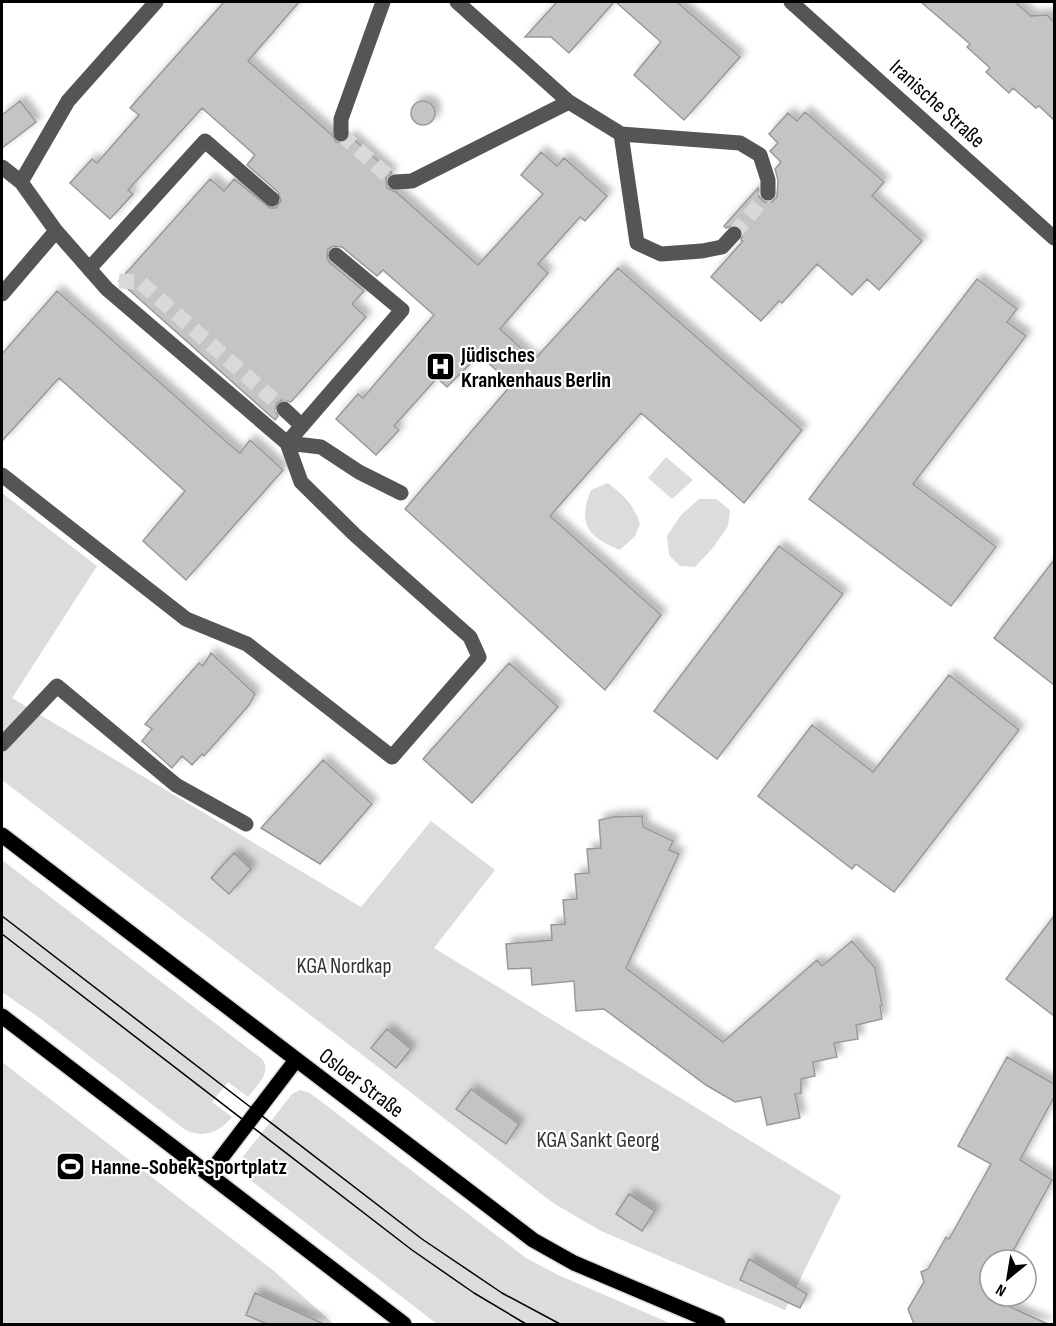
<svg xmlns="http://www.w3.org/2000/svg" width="1056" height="1326" font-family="'Sofia Sans Condensed',sans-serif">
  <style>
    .green { fill: #dcdcdc }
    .building { fill: #c4c4c4; stroke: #999; stroke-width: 1.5; filter: url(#shadow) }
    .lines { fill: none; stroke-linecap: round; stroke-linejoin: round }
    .minor-tunnel { stroke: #d9d9d9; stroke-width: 15; stroke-dasharray: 15 8; stroke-linecap: butt }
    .major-casing { stroke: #dbdbdb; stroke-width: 18 }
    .minor { stroke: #555; stroke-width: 15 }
    .major { stroke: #000; stroke-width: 15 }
    .tram { stroke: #000; stroke-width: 1.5 }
    .labels { text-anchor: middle; stroke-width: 4.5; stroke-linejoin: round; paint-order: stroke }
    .street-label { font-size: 22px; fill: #000; stroke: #fff }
    .poi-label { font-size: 22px; font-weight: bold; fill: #000; stroke: #fff; text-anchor: start }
    .park-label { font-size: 22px; fill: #333; stroke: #fff }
  </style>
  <defs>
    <filter id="shadow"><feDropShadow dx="5.5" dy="-5.5" stdDeviation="3" flood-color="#0004"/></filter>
  </defs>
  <rect width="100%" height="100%" fill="#fff"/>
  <path class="green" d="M666,457L693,480L672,499L648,478Z
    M608,483C625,497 633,503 640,524L635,536L620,550C588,537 577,524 591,490Z
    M2,493L97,566L12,698L361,907L431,821L495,870L434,948L841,1196L785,1310L601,1231L553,1203L356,1050L2,780Z
    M699,499H716L730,510L728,526L712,549L695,567L680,566L669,555L667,536L681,515Z
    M2,860L262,1059C272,1073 257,1085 248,1097L228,1082L212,1102L232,1117C219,1133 202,1139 184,1129L41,1019L2,992Z
    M2,1062L274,1271L334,1324H2Z
    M300,1090L310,1093L526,1258L558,1275L672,1324H437L241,1173L239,1167L242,1158L292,1094Z"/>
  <path class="building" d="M224,2H299L248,61L332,135L336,142L345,143L350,136L392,173L386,178L387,188L396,192L478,265L543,194L521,175L541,152L557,166L564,158L607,196L585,221L580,217L538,264L548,273L500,329L534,360L618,268L802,430L744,503L641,413L550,516L661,615L605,690L405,509L512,384L479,355L447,387L437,378L394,426L399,430L376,455L336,419L358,394L363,398L434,315L383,270L377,276L342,247L333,246L328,249L327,258L329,262L364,291L352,304L366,317L291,402L282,400L277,403L275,411L278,416L275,420L119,281L210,179L224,191L234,179L270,208H276L281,201L278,192L247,165L255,155L202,108L128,190L133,194L110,219L70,183L92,159L97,163L139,115L130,108Z
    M557,2H614L569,53L551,37H525Z
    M616,2H677L740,57L684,120L634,75L661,42Z
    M921,2H1015L1031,16L1047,15L1054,22V120L1039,106L1036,108L1013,88L1009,93L986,72L990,68L967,47L970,44Z
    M20,101L36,122L2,148V115Z
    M411 113a12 12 0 1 1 24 0a12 12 0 1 1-24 0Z
    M805,112L884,182L872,196L922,241L879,290L867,279L852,295L817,264L782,303L779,301L761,321L711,277L743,241L741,240L743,232L740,226L736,224L726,228L724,226L758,188L759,197L764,202H772L777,197L778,180L775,169L781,162L770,151L778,143L769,134L788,113L797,121Z
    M977,279L1017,309L1007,322L1026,336L913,484L996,547L951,606L809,499Z
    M57,291L229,444L240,453L250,440L283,470L186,580L143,541L185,491L59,378L2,441V354Z
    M779,546L843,594L717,759L654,711Z
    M1054,560V685L994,638Z
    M211,653L255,694L249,705L204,756L202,754L192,765L182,756L172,768L142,741L152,729L145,724L199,663L203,666Z
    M509,663L558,707L472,803L423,759Z
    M949,675L1019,730L894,892L856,864L852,869L758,796L812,725L873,772Z
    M323,760L372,804L320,864L261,828Z
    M642,816L643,827L673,841L669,850L679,854L626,968L723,1042L817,960L822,966L852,941L875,968L882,1005L880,1006L882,1019L856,1025L858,1039L834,1043L837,1057L813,1062L815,1076L801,1079V1093L795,1094L800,1118L767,1125L761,1097L735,1102L706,1085L604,1009L576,1011L574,981L532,985L531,968L508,969L506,944L552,940L551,925L565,924L563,900L577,899L575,874L589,873L587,849L601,848L599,820L613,817Z
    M234,853L251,869L229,894L211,878Z
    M1054,916V1016L1006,979Z
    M387,1029L411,1049L396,1068L371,1048Z
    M1007,1057L1054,1084V1097L1020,1160L1052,1180L1008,1260H987L990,1272V1296H996L997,1301L1048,1324H914L908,1309L924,1282L921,1272L928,1269L946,1237L949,1239L991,1164L958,1146Z
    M471,1089L519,1124L506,1144L456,1109Z
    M629,1194L655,1211L642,1231L616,1214Z
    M749,1259L807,1294L800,1308L740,1280Z
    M255,1293L324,1324H267L246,1315Z"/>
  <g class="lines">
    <path class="minor-tunnel" d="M341,134L395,182
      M734,234L768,193
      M119,281L140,282L284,409"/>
    <defs>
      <path id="major" d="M2,835L533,1240L574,1263L718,1324
        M2,1016L404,1324
        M209,1174L296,1060"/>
    </defs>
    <use href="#major" class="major-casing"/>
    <path class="minor" d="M457,2L569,102L621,134L740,143L760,155L768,180V193
      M791,2L1054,238
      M341,134V119L383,2
      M621,134L637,243L661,254L702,251L722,247L734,234
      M2,167L21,182
      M395,182L412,181L569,102
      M89,269L205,141L272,199
      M2,294L56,231
      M284,409L302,426
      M287,443L402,310L336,255
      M287,443L321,447L359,472L401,493
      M2,475L186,619L247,644L392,757L479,657L470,637L355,535L301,482L287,443L107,289L56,231L21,182L68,101L156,2
      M2,744L57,686L176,785L246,824"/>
    <use href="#major" class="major"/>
    <path class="tram" d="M2,916L422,1239L502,1293L560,1324
      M2,934L412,1250L474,1293L526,1324"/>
  </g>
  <defs>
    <symbol id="hospital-square" viewBox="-11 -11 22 22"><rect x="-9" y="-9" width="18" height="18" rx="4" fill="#000" stroke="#fff"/><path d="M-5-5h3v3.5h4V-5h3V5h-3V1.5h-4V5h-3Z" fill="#fff"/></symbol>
    <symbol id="stadium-square" viewBox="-11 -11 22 22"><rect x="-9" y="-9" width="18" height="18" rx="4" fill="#000" stroke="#fff"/><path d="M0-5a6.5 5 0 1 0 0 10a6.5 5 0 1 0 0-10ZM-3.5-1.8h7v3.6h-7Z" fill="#fff"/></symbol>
  </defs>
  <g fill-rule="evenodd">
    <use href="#hospital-square" x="424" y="350" width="33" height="33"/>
    <use href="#stadium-square" x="54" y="1150" width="33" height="33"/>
  </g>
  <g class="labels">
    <g class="street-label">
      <text transform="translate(938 103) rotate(42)" y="8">Iranische Straße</text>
      <text transform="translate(362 1082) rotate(37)" y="8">Osloer Straße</text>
    </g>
    <g class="poi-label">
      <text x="461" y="362">Jüdisches<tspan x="461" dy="25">Krankenhaus Berlin</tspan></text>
      <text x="91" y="1174">Hanne-Sobek-Sportplatz</text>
    </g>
    <g class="park-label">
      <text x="344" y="973">KGA Nordkap</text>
      <text x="598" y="1147">KGA Sankt Georg</text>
    </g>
  </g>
  <rect width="1056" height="1326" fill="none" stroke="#000000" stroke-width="6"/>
  <g transform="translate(1008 1278) rotate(210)"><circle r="28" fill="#ffffff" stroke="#999999" stroke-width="1.5"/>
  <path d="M0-4.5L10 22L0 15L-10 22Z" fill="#000000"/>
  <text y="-9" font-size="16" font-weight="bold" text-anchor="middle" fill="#000000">N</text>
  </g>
</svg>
